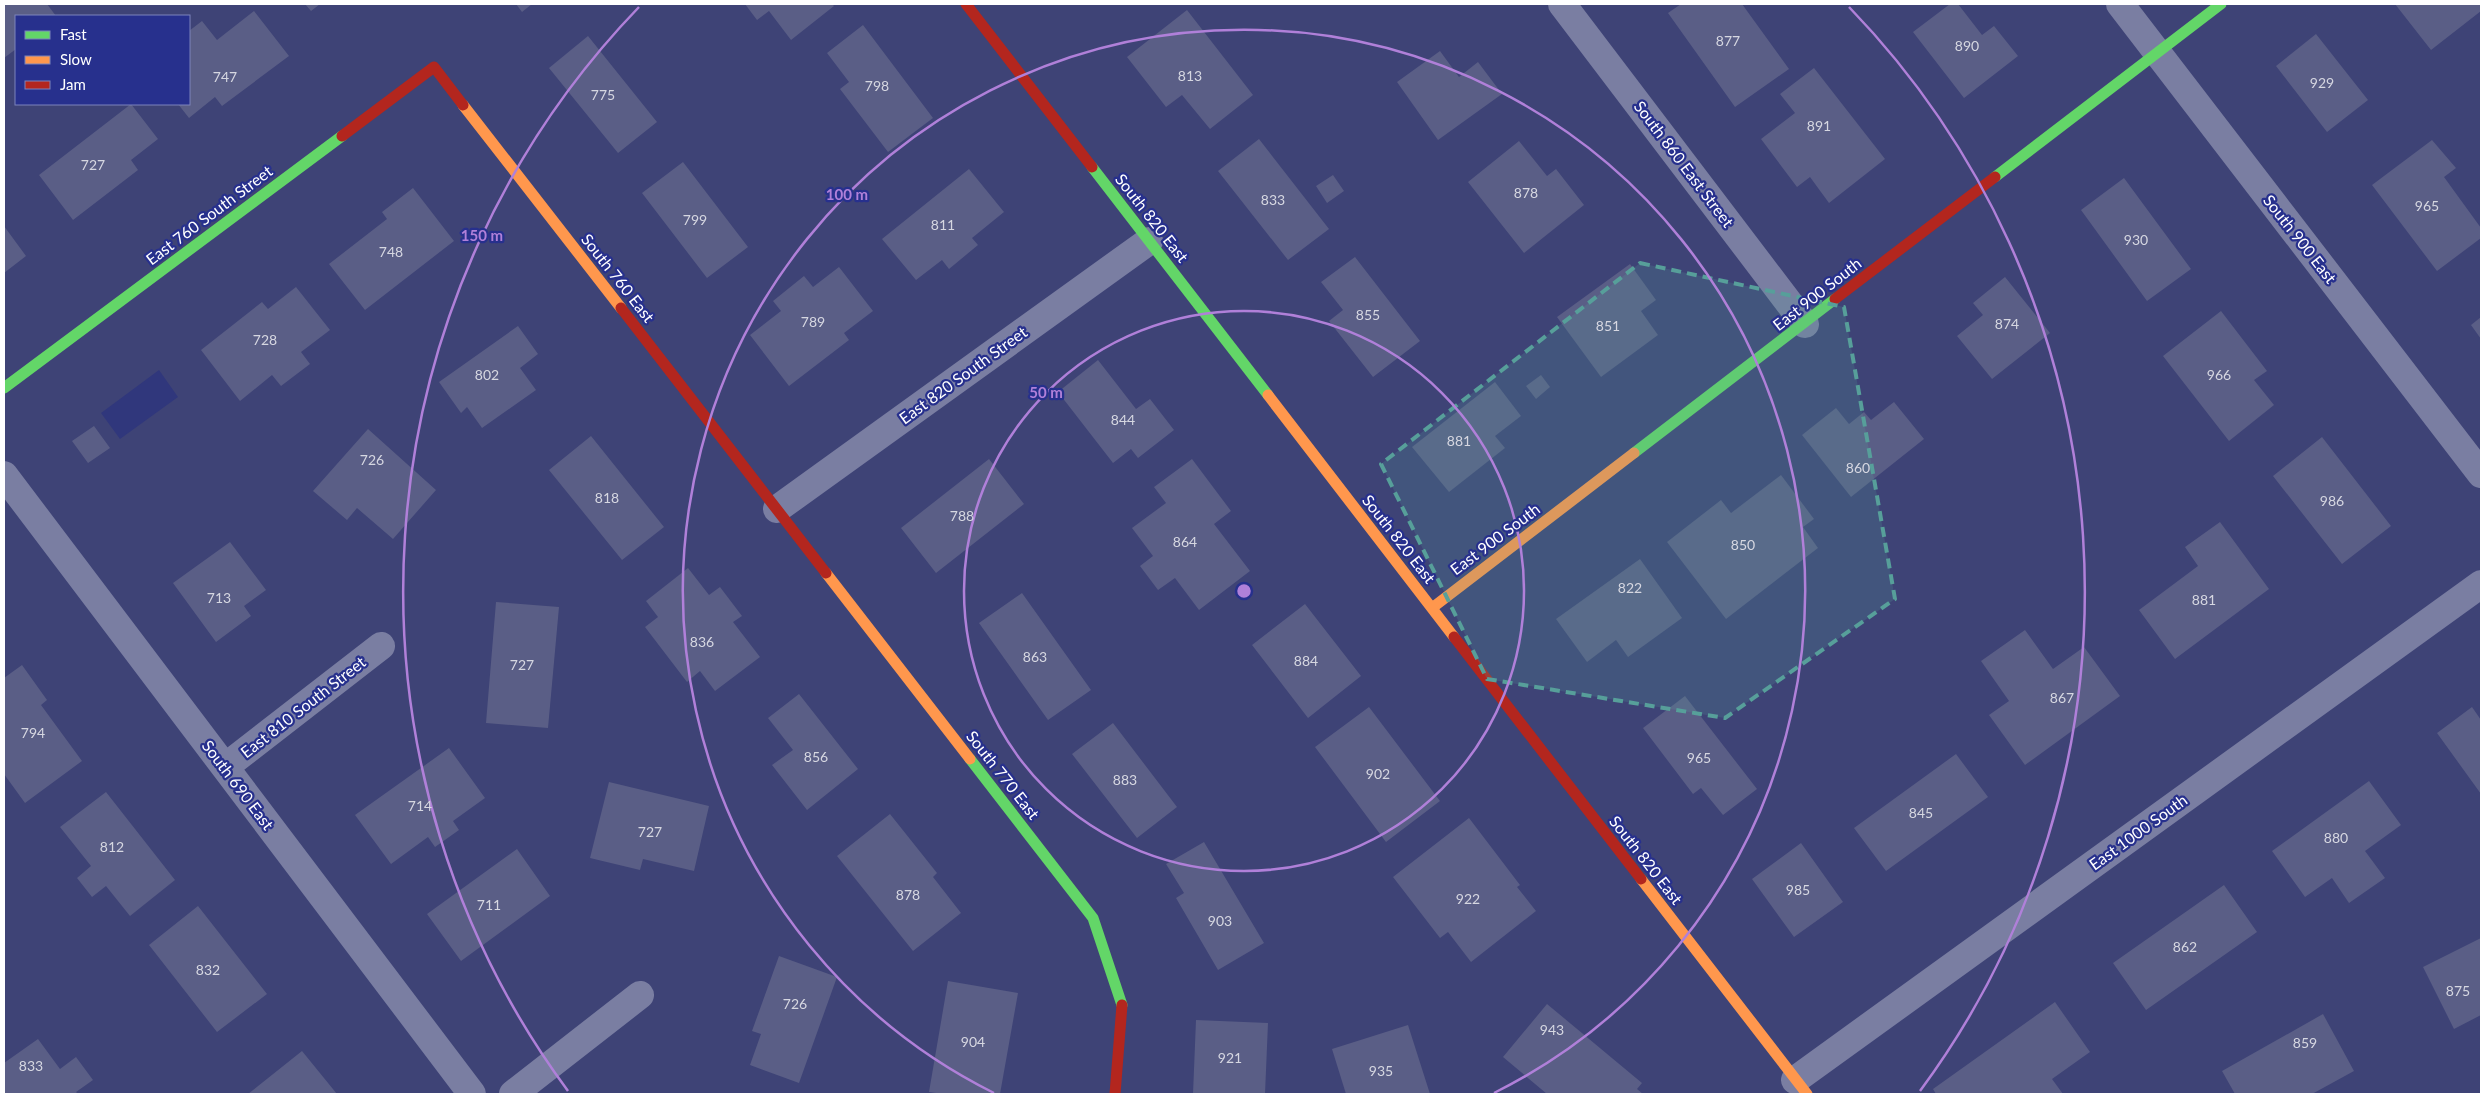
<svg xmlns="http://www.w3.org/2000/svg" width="2485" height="1098" font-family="Lato,sans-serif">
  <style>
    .water { fill: #30377c }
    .building { fill: #5a5e86 }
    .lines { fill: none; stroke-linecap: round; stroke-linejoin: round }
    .street { stroke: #7a7ea2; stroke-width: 28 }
    .fast { stroke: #63d668; stroke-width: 11 }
    .slow { stroke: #ff974d; stroke-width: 11 }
    .jam { stroke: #b3261e; stroke-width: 11 }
    .marked { fill: #579f9a; fill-opacity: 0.2; stroke: #579f9a; stroke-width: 4; stroke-dasharray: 10 6; stroke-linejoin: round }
    .ring { fill: none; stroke: #b080d9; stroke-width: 2.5 }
    .labels { text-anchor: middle; stroke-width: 4.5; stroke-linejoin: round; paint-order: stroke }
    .number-label { font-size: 14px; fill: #d6d7e1 }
    .street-label { font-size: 16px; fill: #fff; stroke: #27308d }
    .centre { fill: #b080d9; stroke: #27308d; stroke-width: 2.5 }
    .ring-label { font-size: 15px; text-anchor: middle; font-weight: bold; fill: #b080d9; stroke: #27308d; stroke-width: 4.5; stroke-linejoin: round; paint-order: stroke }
  </style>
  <rect width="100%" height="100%" fill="#3e4376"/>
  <path class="water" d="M159,370L178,397L120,439L101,413Z"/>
  <path class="building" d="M4,4H47L56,16H16V49L4,58Z
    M305,4H320L311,11Z
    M516,4H532L522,12Z
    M745,4H832L834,6L791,40L769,11L757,20Z
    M1681,4H1742L1789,69L1735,107L1668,13Z
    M1950,4H1958L1982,35L1994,26L2018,56L1964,98L1913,32Z
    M2395,4H2481V11L2431,50Z
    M1187,10L1253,95L1210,129L1182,95L1166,107L1127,57Z
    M254,11L289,56L222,106L215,97L189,118L178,104H189V31L202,21L217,40Z
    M863,25L933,118L888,152L840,89L849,82L827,53Z
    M2316,34L2368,100L2327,132L2276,66Z
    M588,36L657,122L618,153L549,68Z
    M1440,51L1459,77L1478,62L1502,94L1438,140L1397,82Z
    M1814,68L1885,159L1829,203L1810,177L1797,187L1761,139L1795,113L1780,94Z
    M131,104L158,139L131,160L138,170L73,220L39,175Z
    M1259,139L1329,229L1288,260L1218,171Z
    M2432,140L2456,168L2444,177L2481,228V238L2437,271L2372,185Z
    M1519,141L1547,176L1556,169L1584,205L1524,253L1468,182Z
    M683,162L748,247L707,278L642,193Z
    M969,169L1004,212L972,238L978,245L949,269L942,260L916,280L882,239Z
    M1333,175L1344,191L1327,203L1316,186Z
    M2124,178L2191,269L2147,301L2081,210Z
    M413,188L454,241L365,310L329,264L387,219L382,212Z
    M4,226L26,256L4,273Z
    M1355,257L1420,341L1373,377L1329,321L1343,310L1321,282Z
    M1630,264L1656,300L1641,311L1658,335L1601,377L1557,317Z
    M839,267L873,311L844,333L849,340L789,386L750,335L781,311L773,301L804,276L813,287Z
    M2005,277L2050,333L1992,379L1957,336L1983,315L1973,303Z
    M296,287L330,330L301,352L310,364L281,386L272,375L240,401L201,350L262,302L268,309Z
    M2221,311L2267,371L2254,380L2274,405L2229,441L2163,356Z
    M2481,317V339L2471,325Z
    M518,326L538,354L520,368L536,390L482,428L467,407L461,413L439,382Z
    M1098,360L1136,409L1150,399L1174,430L1138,458L1131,449L1113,463L1058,392Z
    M1541,375L1550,387L1536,399L1526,386Z
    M1495,382L1521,416L1495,436L1505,448L1449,492L1412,447Z
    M1894,402L1924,439L1851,497L1802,435L1836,408L1849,424L1864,412L1871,420Z
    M94,426L110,448L88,463L72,441Z
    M368,429L436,490L393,539L357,508L347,520L313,491Z
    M591,436L664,527L622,560L549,470Z
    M2322,437L2391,526L2342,564L2273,476Z
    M989,459L1024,504L936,573L901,528Z
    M1192,459L1231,511L1214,524L1250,571L1199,610L1175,578L1158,590L1140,566L1153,556L1132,528L1166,503L1154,487Z
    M1781,475L1814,519L1803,527L1818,548L1726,619L1667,542L1721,500L1731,513Z
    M2220,522L2269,589L2175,659L2139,610L2198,566L2185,547Z
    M230,542L266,590L244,606L251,616L216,642L173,583Z
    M1640,559L1682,618L1628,657L1616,640L1587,662L1556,619Z
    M688,568L709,595L720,587L742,616L733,622L760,657L715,691L700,671L687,682L645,627L658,617L646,601Z
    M1022,593L1091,690L1048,720L979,623Z
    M496,602L559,607L548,728L486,723Z
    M1305,604L1361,676L1308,718L1252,645Z
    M2025,630L2053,669L2084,647L2120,696L2025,765L1989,715L2009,701L1981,661Z
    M22,665L47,700L41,705L82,761L25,803L4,774V678Z
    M799,694L858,769L807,810L772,765L793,750L768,718Z
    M1685,696L1757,789L1723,815L1701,788L1693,794L1643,728Z
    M1369,707L1440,801L1386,842L1315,747Z
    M2472,707L2481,720V794L2437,733Z
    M1113,723L1177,807L1137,838L1072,754Z
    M449,748L485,798L453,821L459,830L435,847L428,837L391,864L355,815Z
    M1956,754L1988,797L1886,871L1854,828Z
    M2369,781L2401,825L2365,851L2385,878L2349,903L2332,878L2305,897L2272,851Z
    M609,782L709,806L694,871L643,859L640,870L590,858Z
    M106,792L175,880L130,916L106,886L92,897L77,878L91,866L60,827Z
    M890,814L937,873L933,877L961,913L913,951L837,856Z
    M1469,818L1520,885L1517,887L1536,911L1471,962L1448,932L1440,938L1393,877Z
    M1204,842L1264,943L1218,970L1176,898L1184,893L1166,864Z
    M1801,843L1843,902L1794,937L1752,879Z
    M517,849L550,896L461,961L427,914Z
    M2224,885L2257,932L2146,1010L2113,963Z
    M198,906L267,994L217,1032L149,945Z
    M2481,938V1015L2454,1029L2423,967Z
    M779,956L837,977L799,1083L750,1065L761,1034L752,1031Z
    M948,981L1018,993L1000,1094H943L929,1092Z
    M2055,1002L2090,1052L2052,1079L2063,1094H1936L1933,1089Z
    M1547,1004L1642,1083L1637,1089L1643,1094H1547L1503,1057Z
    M2323,1014L2354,1071L2312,1094H2235L2222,1071Z
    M1196,1020L1268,1023L1265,1094H1193Z
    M1408,1025L1430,1094H1346L1332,1049Z
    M38,1039L60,1069L76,1057L93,1080L76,1092L78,1094H4V1063Z
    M302,1051L337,1094H248Z"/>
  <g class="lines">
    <path class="street" d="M1562,4L1805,324
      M2120,4L2481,474
      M4,475L472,1094
      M777,509L1149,241
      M225,767L381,646
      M1795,1080L2481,584
      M513,1094L640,995"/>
    <path class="fast" d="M1092,167L1268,395
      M1995,177L2221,4
      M4,388L342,136
      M1634,453L1835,299
      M970,759L1093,918L1122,1005"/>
    <path class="slow" d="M463,105L621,308
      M1268,395L1454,637
      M826,573L970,759
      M1432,608L1634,453
      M1641,879L1807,1094"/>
    <path class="jam" d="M966,4L1092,167
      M342,136L434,67L463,105
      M1835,299L1995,177
      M621,308L826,573
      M1454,637L1641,879
      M1115,1094L1122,1005"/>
  </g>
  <path class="marked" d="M1640,263L1844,307L1895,599L1725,718L1487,679L1381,464Z"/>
  <g class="ring">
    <circle cx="1244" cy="591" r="280"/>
    <path d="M994 1093A561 561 0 1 1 1494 1093"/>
    <path d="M568 1091A841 841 0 0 1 639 7M1849 7A841 841 0 0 1 1920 1091"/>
  </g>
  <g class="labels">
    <g class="number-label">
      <text x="1728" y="46">877</text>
      <text x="1967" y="51">890</text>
      <text x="1190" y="81">813</text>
      <text x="225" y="82">747</text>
      <text x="2322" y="88">929</text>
      <text x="877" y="91">798</text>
      <text x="603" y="100">775</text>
      <text x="1819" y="131">891</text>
      <text x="93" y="170">727</text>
      <text x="1526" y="198">878</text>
      <text x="1273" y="205">833</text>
      <text x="2427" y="211">965</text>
      <text x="695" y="225">799</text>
      <text x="943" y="230">811</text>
      <text x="2136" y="245">930</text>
      <text x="391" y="257">748</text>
      <text x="1368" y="320">855</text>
      <text x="813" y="327">789</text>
      <text x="2007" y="329">874</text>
      <text x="1608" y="331">851</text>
      <text x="265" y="345">728</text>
      <text x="487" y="380">802</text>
      <text x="2219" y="380">966</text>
      <text x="1123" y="425">844</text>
      <text x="1459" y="446">881</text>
      <text x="372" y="465">726</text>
      <text x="1858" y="473">860</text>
      <text x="607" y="503">818</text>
      <text x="2332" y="506">986</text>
      <text x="962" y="521">788</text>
      <text x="1185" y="547">864</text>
      <text x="1743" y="550">850</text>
      <text x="1630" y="593">822</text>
      <text x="219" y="603">713</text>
      <text x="2204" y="605">881</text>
      <text x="702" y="647">836</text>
      <text x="1035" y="662">863</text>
      <text x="1306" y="666">884</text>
      <text x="522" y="670">727</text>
      <text x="2062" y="703">867</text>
      <text x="33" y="738">794</text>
      <text x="816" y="762">856</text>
      <text x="1699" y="763">965</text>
      <text x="1378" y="779">902</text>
      <text x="1125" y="785">883</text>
      <text x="420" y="811">714</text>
      <text x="1921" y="818">845</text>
      <text x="650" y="837">727</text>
      <text x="2336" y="843">880</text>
      <text x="112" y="852">812</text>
      <text x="1798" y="895">985</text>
      <text x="908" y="900">878</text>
      <text x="1468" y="904">922</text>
      <text x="489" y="910">711</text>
      <text x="1220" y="926">903</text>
      <text x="2185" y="952">862</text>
      <text x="208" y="975">832</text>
      <text x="2458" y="996">875</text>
      <text x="795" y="1009">726</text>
      <text x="1552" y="1035">943</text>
      <text x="973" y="1047">904</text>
      <text x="2305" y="1048">859</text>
      <text x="1230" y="1063">921</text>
      <text x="31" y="1071">833</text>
      <text x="1381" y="1076">935</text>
    </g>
    <g class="street-label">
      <text transform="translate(1684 164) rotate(53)" y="6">South 860 East Street</text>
      <text transform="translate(209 215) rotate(-37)" y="6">East 760 South Street</text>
      <text transform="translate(1152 218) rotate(52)" y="6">South 820 East</text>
      <text transform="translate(2300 239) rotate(52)" y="6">South 900 East</text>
      <text transform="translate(618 278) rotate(52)" y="6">South 760 East</text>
      <text transform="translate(1817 294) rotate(-38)" y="6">East 900 South</text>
      <text transform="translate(963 375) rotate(-36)" y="6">East 820 South Street</text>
      <text transform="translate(1399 539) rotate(52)" y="6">South 820 East</text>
      <text transform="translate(1495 539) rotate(-37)" y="6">East 900 South</text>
      <text transform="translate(303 707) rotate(-38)" y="6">East 810 South Street</text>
      <text transform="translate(1003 775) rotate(52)" y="6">South 770 East</text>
      <text transform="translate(238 785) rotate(53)" y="6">South 690 East</text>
      <text transform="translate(2138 832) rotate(-36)" y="6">East 1000 South</text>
      <text transform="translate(1646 860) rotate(52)" y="6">South 820 East</text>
    </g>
  </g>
  <circle cx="1244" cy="591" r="8" class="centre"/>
  <g class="ring-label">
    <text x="847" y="200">100 m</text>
    <text x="482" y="241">150 m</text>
    <text x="1046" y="398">50 m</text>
  </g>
  <rect width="2485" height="1098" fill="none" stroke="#ffffff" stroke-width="10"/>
  <rect x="15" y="15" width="175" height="90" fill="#27308d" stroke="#7d83bb"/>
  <rect x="25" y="31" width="25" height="8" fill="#63d668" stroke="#7d83bb"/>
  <text x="60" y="40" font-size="15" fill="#ffffff">Fast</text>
  <rect x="25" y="56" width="25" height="8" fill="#ff974d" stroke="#7d83bb"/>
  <text x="60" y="65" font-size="15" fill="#ffffff">Slow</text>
  <rect x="25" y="81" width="25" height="8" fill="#b3261e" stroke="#7d83bb"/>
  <text x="60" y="90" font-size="15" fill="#ffffff">Jam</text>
</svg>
